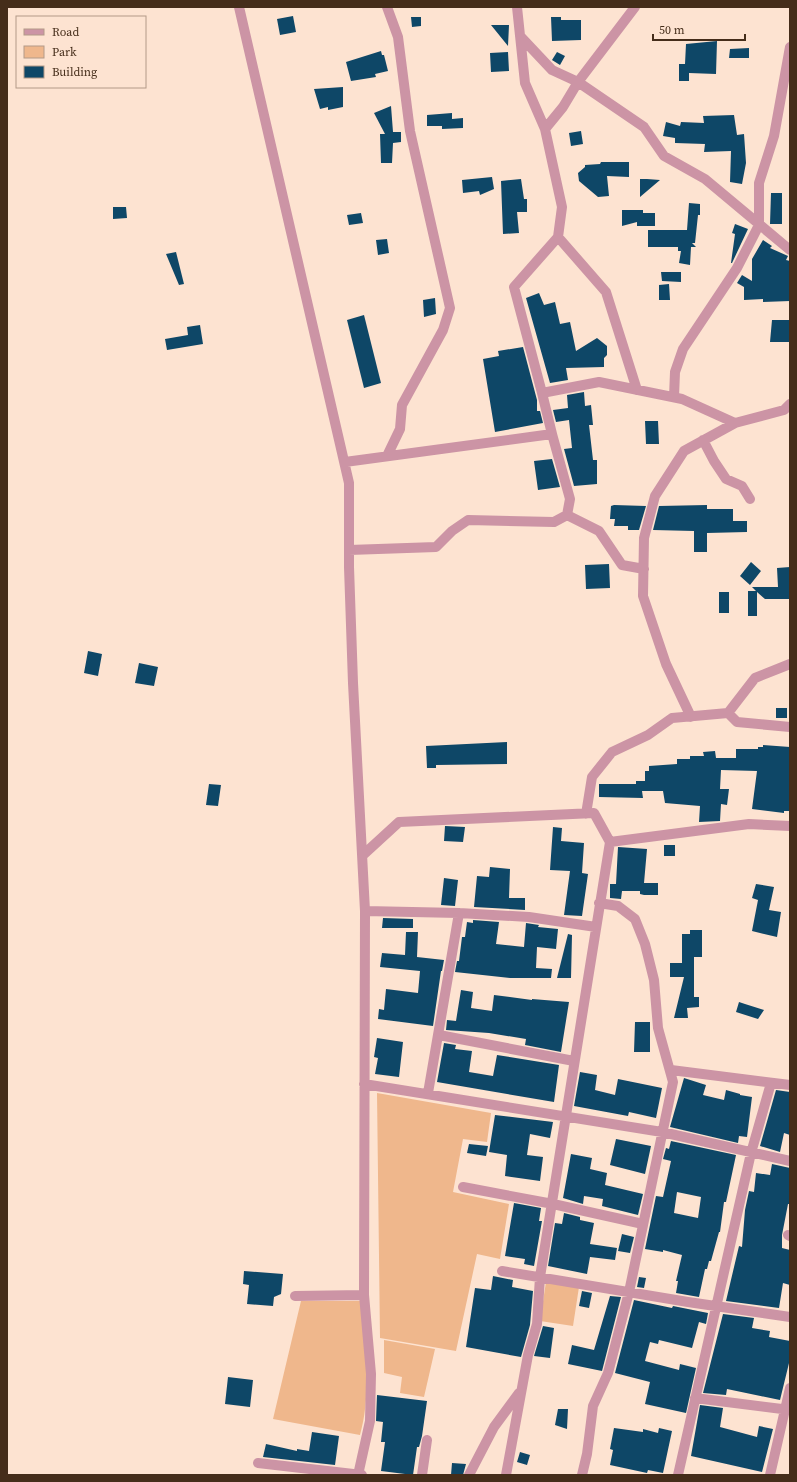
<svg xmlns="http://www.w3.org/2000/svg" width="797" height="1482" font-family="'Source Serif 4',serif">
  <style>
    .green { fill: #efb78c }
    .building { fill: #0e4767; fill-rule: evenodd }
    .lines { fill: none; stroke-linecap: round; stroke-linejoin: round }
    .street { stroke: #cc94a5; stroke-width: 10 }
  </style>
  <rect width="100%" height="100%" fill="#fde3d1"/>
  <path class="green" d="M377,1093L491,1113L487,1142L463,1139L453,1192L509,1204L500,1259L477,1254L456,1351L380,1338Z
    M546,1282L579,1287L573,1326L540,1321Z
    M301,1301H362C365,1345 372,1392 360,1435L273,1419Z
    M384,1340L435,1349L424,1397L400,1393L402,1377L384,1373Z"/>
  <path class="building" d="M293,16L296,32L280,35L277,19Z
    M411,17H421V26L412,27Z
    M551,17H561V20H581V40L552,41Z
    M491,25H509L508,46Z
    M717,41L716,74L689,73V81H679V64H685L686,44Z
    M749,48V58H729L730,49Z
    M381,51L382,55H384L388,71L375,74L376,77L351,81L346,62Z
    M508,52L509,71L491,72L490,53Z
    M557,52L565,56L560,65L552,60Z
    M343,87V107L328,110V107L320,109L314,89Z
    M391,106L393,132H401V142L393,143L392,163H381L380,134H385L374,113Z
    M452,113V119L463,118V128L442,129V126H427V115Z
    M734,115L737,135L744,134L746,163L742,184L730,182L731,151L704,152L705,144L675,143V138L663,136L666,122L680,126L681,122L704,123L703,116Z
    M581,131L583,144L571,146L569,133Z
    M601,162H629V177L607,176L609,196L598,197L579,181L578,173L585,167V165L600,164Z
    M492,177L494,189L480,195L479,191L463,193L462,180Z
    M521,179L524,199H527V212H517L519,233L503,234L501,181Z
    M640,179H647L660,180L640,197Z
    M771,193H782V224H770Z
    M689,203L700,204V215H698L695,243H692L696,247H691L690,265L679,263L681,251H678V247H648V230H687Z
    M113,207H126L127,218L113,219Z
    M622,210H643V213H655V226H637V222L622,226Z
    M361,213L363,223L349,225L347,215Z
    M735,224L748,229L732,263H731L735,234L732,233Z
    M387,239L389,253L378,255L376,240Z
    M763,240L772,246L770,248L788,256L786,260L790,261V301L763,302V299L744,300V287L737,283L742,275L752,281V259Z
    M176,252L184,284L179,285L166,254Z
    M661,272H681V282L662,281Z
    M669,284L670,300H659V285Z
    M539,293L544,305L555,302L560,324L570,322L576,351L597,338L607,346V355L604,358V367L566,368L568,380L550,383L526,298Z
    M435,298L436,314L424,317L423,300Z
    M364,315L381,383L364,388L347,320Z
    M772,320H790V342H770Z
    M200,325L203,344L167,350L165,339L188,335L187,327Z
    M523,347L537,400V411H540L543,423L495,432L483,359L499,356L498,351Z
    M584,392L585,406L591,405L593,425H589L593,460H597V484L574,486L564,449L572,448L569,420L556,422L553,410L568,408L567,395Z
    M645,421H658L659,444H646Z
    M552,459L560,487L538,490L534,461Z
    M614,505L646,506L639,530H628V526H614L615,519H610L611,506Z
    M707,505V509H733V521H747V532L707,533V552H694V531L653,530L659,506Z
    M751,562L761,571L750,585L740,576Z
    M609,564L610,588L586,589L585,565Z
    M790,567V599H765L757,592V616H748V591H756L752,587H778L777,568Z
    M719,592H729V613H719Z
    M88,651L102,654L98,676L84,673Z
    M139,663L158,667L154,686L135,683Z
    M776,708H787V718H776Z
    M507,742V764L436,765V768H427L426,746Z
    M763,745L790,747V811H784V813L752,809L757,771L721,770L720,789H729L727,805L721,804L720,821L699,822L700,806L665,803L663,791H642L643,798L599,797V784H636V781H645V771H649V766L677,764V759H690V756H704L703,752L715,751L716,758H736V749H758V747H763Z
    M209,784L221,785L218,806L206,805Z
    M445,826L465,827L463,842L444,841Z
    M553,827L562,828L561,841L584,843L582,873L588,874L582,916L564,915L570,871L550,870Z
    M664,845H675V856H664Z
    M618,847L647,849L644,883H658V895H644L640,894V891H622L621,899L610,898V884H616Z
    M490,867L510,869L509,898H525V910L474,907L477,876L489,877Z
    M444,878L458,880L455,906L441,905Z
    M756,884L774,887L769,910L781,912L777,937L752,931L758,900L752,898Z
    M383,918L413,919V928H382Z
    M473,920L499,922L496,944L524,947L526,923L539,925L538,927L558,929L556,949L537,947L536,968L552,969L551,978H510L455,972L457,961H459L462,937H465L467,922L473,923Z
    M690,930H702V957H694V997H699V1007L687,1008L688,1018H674L684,977H670V963H682V934H690Z
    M406,932H418L417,957L444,960L442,971H441L433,1026L378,1019L379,1009L384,1010L386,989L418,993L420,971L380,967L382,953L405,955Z
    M568,934L572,935L571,978H557Z
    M461,990L473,992L471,1008L492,1011L494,995L532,1000V999L569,1002L561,1052L525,1045L526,1039L489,1033L446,1030L447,1020L456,1021Z
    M739,1002L745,1004L764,1010L758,1019L736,1012Z
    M635,1022H650V1052H634Z
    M377,1038L403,1042L399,1077L375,1074L378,1058L374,1057Z
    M444,1043L456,1045L455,1049L472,1051L469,1072L493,1076L497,1055L559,1065L554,1102L437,1082Z
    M580,1072L597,1075L595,1090L615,1095L618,1079L662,1088L656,1118L629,1112L628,1116L574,1106Z
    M684,1078L706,1085L703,1095L724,1100L726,1090L740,1094V1095L752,1097L747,1137L739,1136L738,1143L670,1127Z
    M776,1090L790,1092V1135L784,1133L780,1152L760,1146Z
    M495,1115L553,1122L550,1138L530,1134L527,1155L543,1157L540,1181L505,1176L507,1155L489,1152Z
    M616,1139L651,1146L645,1174L610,1165Z
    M671,1141L736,1155L726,1202H724L720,1232H719L711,1261H709L707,1269H705L699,1297L676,1293L678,1281H676L682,1255L663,1250V1252L645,1249L656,1196L663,1197L671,1161L663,1159L666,1148L669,1149ZM677,1192L701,1197L698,1218L674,1213Z
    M469,1144L488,1146L486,1156L467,1153Z
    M571,1154L592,1158L590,1169L607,1173L605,1185L643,1194L638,1215L602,1206L603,1199L584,1196L583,1204L563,1198Z
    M772,1164L790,1168V1204H788L782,1235V1248L790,1250V1285L783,1283L779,1308L726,1301L739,1246L742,1247L745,1210L749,1191L754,1192L756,1173L770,1175Z
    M514,1203L541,1208L539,1221H542L534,1266L524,1264L525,1259L505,1256Z
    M564,1213L580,1217V1220L594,1223L590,1244L617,1248L615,1260L590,1257L587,1274L548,1266L555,1223L562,1224Z
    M622,1234L634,1237L630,1253L618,1251Z
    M244,1271L283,1274L281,1294L274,1297L273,1306L247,1304L249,1285L243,1284Z
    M493,1276L513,1280L512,1287L533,1291L530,1325L521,1357L466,1347L475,1288L491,1290Z
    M639,1277L646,1278L644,1288L637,1287Z
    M582,1291L592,1293L589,1308L579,1306Z
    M610,1296L621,1297L602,1371L568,1364L572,1345L594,1350Z
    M634,1300L672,1308L673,1306L708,1313L706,1324L699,1322L692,1348L659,1340L658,1344L650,1342L645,1361L679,1370L680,1364L696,1368L686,1413L645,1404L650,1382L615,1373Z
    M723,1314L754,1318L752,1328L770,1331L769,1337L790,1341V1359L780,1400L727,1389L726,1395L703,1393Z
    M543,1326L554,1328L550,1358L534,1356Z
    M228,1377L253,1380L250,1407L225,1404Z
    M377,1395L427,1401L422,1436L419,1447H417L413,1475L381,1471L385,1442H381L383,1422L376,1421Z
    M700,1405L723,1408L720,1427L757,1437L759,1426L773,1429L762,1472L691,1456Z
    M558,1409H568L567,1429L555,1425Z
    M614,1428L643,1432V1429L658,1433L659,1428L672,1431L663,1473L648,1470L647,1473L610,1465L613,1450L610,1449Z
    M312,1432L339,1436L335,1465L263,1457L266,1444L297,1451V1449L309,1451Z
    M520,1452L530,1455L527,1465L517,1462Z
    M452,1463L466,1464L463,1475H451Z"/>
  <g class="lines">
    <path class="street" d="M239,7L349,483V567L353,683L365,911L364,1295L371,1374L370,1421L358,1475
      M387,7L398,37L410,131L450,308L443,330L402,405L400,429L387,456
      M517,7L525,83L545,129L562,207L558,237L606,292L637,390
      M520,36L552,70L578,82L644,127L664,156L705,179L790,250
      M545,129L563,107L578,82L635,7
      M542,393L514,287L558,237
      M674,397L675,372L683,349L737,268L759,225V183L774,136L790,47
      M703,440L714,461L726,479L742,486L750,499
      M345,462L552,434L542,393L599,382L682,399L735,423
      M567,515L599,531L622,565L644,569
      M349,550L436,547L452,531L468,520L554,522L567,515L570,499L552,434
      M728,713L755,678L790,664
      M691,717L666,664L643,596L644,538L655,496L684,451L735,423L784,410L790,404
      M586,814L592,777L612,752L648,735L672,718L728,713L737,722L790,727
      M610,842L749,824L790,826
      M363,855L399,822L594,813L610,842L540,1277L537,1324L528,1355L506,1475
      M365,911L459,913L529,917L596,927
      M439,1035L574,1061
      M671,1070L790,1085
      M364,1084L662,1132L790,1161
      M428,1093L459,913
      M463,1187L553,1204L643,1224
      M788,1235L790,1236
      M502,1271L688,1302L790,1317
      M295,1296L364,1295
      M695,1398L790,1410
      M258,1463L362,1475
      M422,1475L427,1440
      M469,1475L494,1427L519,1393
      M582,1475L587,1454L593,1406L608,1373L629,1292L673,1082L658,1028L654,980L645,944L635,919L618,906L599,903
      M678,1475L751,1153L771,1083
      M770,1475L790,1388"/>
  </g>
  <rect width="797" height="1482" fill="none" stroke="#452d1a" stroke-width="16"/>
  <rect x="16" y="16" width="130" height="72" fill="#fde3d1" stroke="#b39a88"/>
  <rect x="24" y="29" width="20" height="6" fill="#cc94a5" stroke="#b39a88"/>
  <text x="52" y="36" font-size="12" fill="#452d1a">Road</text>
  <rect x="24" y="46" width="20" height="12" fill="#efb78c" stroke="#b39a88"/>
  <text x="52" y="56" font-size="12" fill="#452d1a">Park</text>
  <rect x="24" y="66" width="20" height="12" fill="#0e4767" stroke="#b39a88"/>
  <text x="52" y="76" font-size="12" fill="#452d1a">Building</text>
  <path d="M653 34v6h92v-6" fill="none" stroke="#452d1a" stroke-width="2"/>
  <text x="659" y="34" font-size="12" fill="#452d1a" stroke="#fde3d1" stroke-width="3" paint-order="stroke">50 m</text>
</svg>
